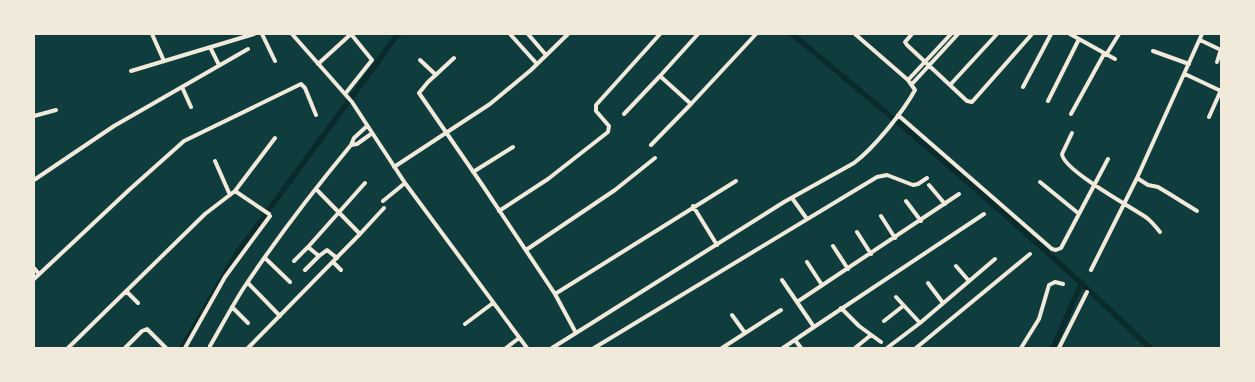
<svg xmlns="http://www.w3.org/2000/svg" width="1255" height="382" font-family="Barlow,sans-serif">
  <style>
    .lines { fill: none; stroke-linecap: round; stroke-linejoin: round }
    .canal { stroke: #0a2a2b; stroke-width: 5.5 }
    .minor { stroke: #f1e9da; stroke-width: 4 }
  </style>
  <rect width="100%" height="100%" fill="#0f3d3e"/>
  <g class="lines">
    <path class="canal" d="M792,34C914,135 1036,238 1150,348
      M182,348L237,253L398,34
      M1053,348L1082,282"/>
    <path class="minor" d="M152,34L164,61
      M262,34L275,61
      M292,34L352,102L405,183L527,348
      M510,34L537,64
      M528,34L546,55
      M698,34L660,76L691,104L756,34
      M912,34L905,42L907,45L967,101L972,102L1032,34
      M1070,34L1115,59
      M1200,40L1221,50
      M210,47L219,65
      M1153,51L1189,64
      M1106,55L1119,34
      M454,58L428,82L419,93L483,186L555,294L576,333L552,348
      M420,60L436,75
      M1217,62L1221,49
      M318,64L351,34
      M131,71L254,34
      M1185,74L1221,91
      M908,80L951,34
      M912,84L958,34
      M950,85L997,34
      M182,87L191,107
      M1023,87L1051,34
      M345,94L372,60L351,34
      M1048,101L1079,39
      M624,114L660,76
      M1071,114L1104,54
      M898,115L1052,249L1056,250L1061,248L1108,159
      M34,116L56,110
      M1209,117L1221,90
      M367,126L354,138L351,145L357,144L371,134
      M1072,133L1062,154C1063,170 1131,207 1147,218C1152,222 1156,227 1160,232
      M651,145L691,104
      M215,161L230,195
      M394,167L490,104L531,70L568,34
      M473,172L513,147
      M1137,178L1148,185L1158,187L1168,193L1197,211
      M34,180L114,126L248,49
      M1040,182L1078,213
      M929,185L945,204
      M316,189L360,234
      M235,191L269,214
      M792,198L807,219
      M383,201L405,183
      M906,201L921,221
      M693,206L717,245
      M499,211L548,179L608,132L609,126L596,111V105L660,34
      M881,216L895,238
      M857,232L871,254
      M833,246L848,269
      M526,250L615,190L655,158
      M265,258L290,282
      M337,258L327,250L319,256L308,247L365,183
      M294,261L308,247
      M333,262L341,270
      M807,262L822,285
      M956,266L969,281
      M34,268L39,274
      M305,270L319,256
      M1091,270L1137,178L1202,34
      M34,279L129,190L184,141L301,84L305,88L316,115
      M782,280L814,327L783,348
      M248,283L280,316
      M928,283L943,303
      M127,292L138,303
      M555,294L736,181
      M896,297L920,323
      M797,302L959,194
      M232,307L248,323
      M841,308L859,326L881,342
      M732,315L745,333
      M884,321L903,306
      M465,324L493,303
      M814,327L984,214
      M576,333L784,202L854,163C874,148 903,112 915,90L908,80L855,34
      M795,340L801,348
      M210,346C221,327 231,308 243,289C276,239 313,191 351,145
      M68,348L205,214L235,191L275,138
      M125,348L142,331L147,329L166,348
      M185,348L225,277L270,216
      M248,348L360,234L384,208
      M506,348L519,338
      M594,348L877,177L887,175L913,185L918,184L927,178
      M722,348L781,310
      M855,348L871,335
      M887,348L920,323L995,259
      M916,348L1030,254
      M1021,348L1039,319L1049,285L1055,282L1063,284
      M1059,348L1087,292"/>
  </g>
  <rect width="1255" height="382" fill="none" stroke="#f1e9da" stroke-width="70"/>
</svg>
